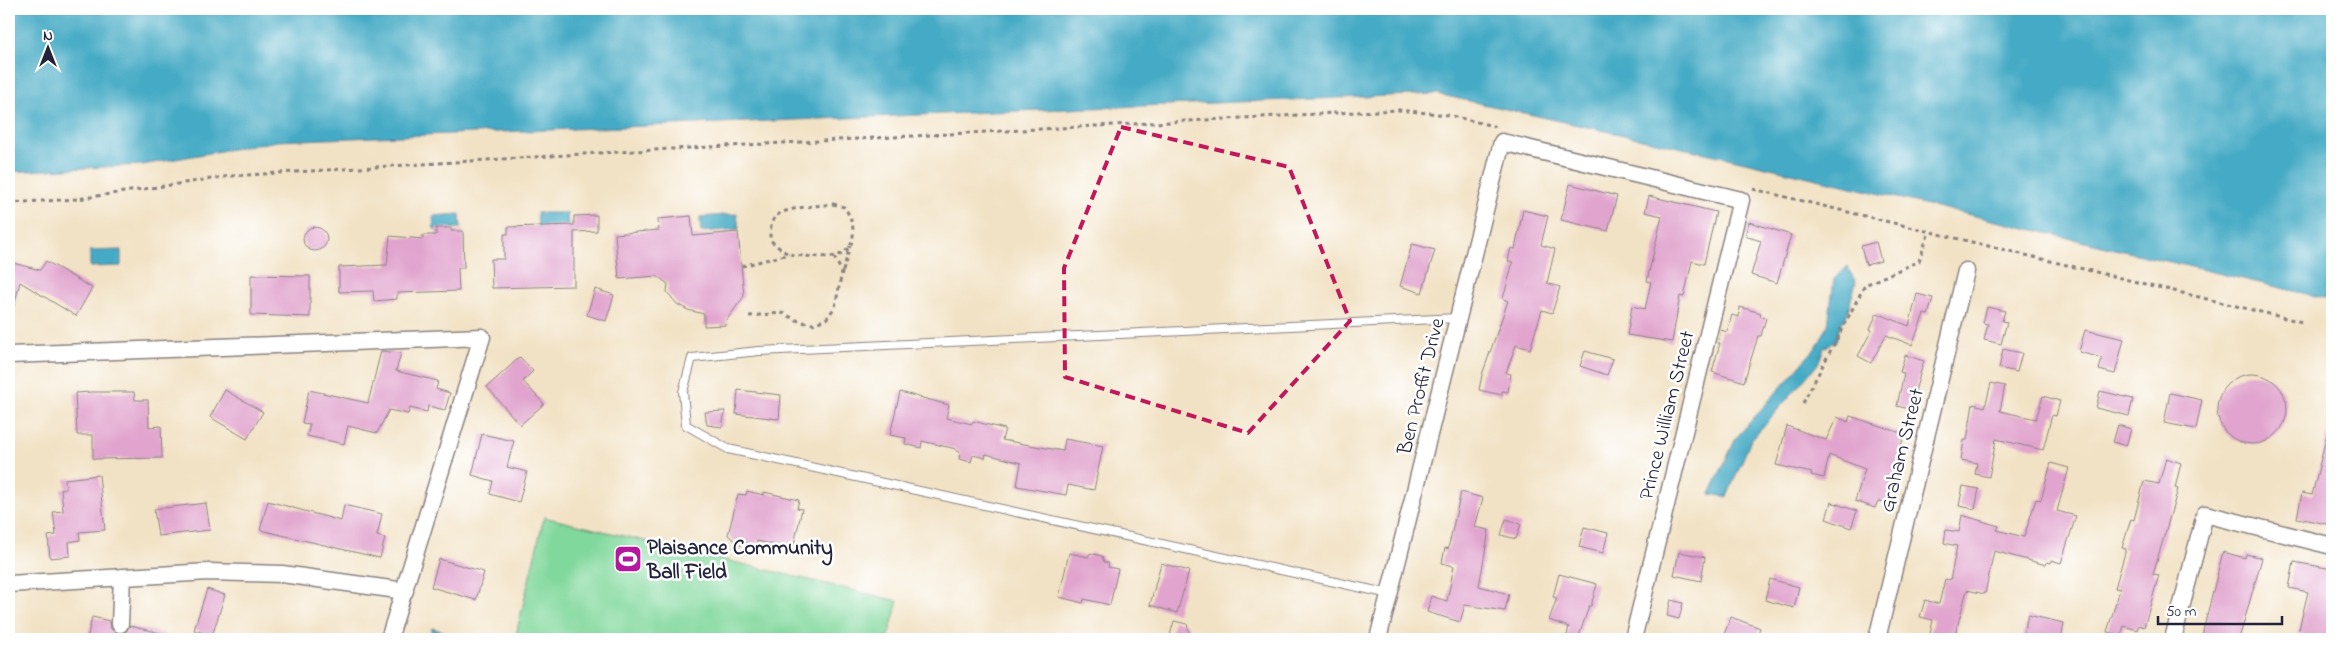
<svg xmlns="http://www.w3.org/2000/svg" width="2341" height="648" font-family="'Indie Flower',sans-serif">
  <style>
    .green { fill: #81d89c; stroke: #527d6c }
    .water { fill: #45aac5; stroke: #346680 }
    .building { fill: #e1a4ce }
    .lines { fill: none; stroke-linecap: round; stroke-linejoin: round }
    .lane-casing { stroke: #8a8280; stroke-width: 10 }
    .street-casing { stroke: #8a8280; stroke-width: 19 }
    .path { stroke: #8a8280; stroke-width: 3; stroke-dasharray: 4 4; stroke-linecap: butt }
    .lane { stroke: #fff; stroke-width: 8 }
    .street { stroke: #fff; stroke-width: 16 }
    .marked { fill: none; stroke: #c2185b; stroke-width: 4; stroke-dasharray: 10 6; stroke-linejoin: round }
    .labels { text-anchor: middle; stroke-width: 5; stroke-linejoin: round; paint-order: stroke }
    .street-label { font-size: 21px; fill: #22223b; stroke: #fff }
    .poi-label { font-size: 21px; font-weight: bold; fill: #22223b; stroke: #fff; text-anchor: start }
  </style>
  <rect width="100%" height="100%" fill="#fff"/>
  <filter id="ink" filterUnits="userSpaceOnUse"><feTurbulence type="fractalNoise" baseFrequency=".02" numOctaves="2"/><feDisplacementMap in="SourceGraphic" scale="10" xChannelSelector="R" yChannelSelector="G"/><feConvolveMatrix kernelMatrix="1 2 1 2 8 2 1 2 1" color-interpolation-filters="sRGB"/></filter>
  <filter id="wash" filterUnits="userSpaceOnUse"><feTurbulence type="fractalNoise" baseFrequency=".0096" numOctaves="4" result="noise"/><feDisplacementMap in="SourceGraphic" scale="20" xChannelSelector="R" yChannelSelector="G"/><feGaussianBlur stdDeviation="1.12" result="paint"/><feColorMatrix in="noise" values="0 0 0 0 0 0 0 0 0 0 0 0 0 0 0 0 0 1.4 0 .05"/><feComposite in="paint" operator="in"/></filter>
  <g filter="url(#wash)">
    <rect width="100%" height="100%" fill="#f2e2c5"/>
    <path class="green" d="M544,517L898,601L888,639H515Z"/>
    <path class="water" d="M9,9H2332V300L1719,156L1437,94L277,141L142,165L9,172Z
      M537,213H567L568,227L538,228Z
      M460,214L461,228L434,229L433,216Z
      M737,214L739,229L701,232L700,217Z
      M121,250V266L90,267V251Z
      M1847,267L1856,282L1846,318L1841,324L1836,341L1824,348L1818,364L1751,440L1727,497L1710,494L1736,438L1818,345L1828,325L1834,279Z
      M432,628L449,633L447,639H429Z"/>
    <g id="blocks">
      <path class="building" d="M1570,184L1617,196L1608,231L1561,220Z
        M1649,196L1716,212L1704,264L1692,261L1684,297L1680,296L1672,342L1627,335L1632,306L1645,309L1651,282L1647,281L1662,216L1645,212Z
        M1523,210L1548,216L1541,245L1555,249L1547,283L1560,287L1552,313L1542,310L1530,349L1516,345L1506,373L1511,374L1508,392L1502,391V395L1479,390L1482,375L1508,301L1503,299L1513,262L1508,261L1511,248L1515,249Z
        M597,215V231L574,232V286L492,288L491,259H504V234H508V227L574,225V216Z
        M691,216L693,236L738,232L744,296L726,321L727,325L704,326V314L688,310L677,304L667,292L668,284L657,276L619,279L615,234L659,230L658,219Z
        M1749,222L1791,235L1777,283L1751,275L1761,241L1745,236Z
        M303 239a12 12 0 1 1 24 0a12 12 0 1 1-24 0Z
        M436,228H451V231H463L464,268H458L459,291L397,293V299L374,301L373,291L339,292V267L387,265L390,236L423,239V235H436Z
        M1876,242L1881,261L1866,265L1861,246Z
        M1412,244L1435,250L1422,293L1400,286Z
        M46,261L92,288L76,316L20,282L14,306L9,305V262L40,270Z
        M251,275L310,276V317L251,315Z
        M595,289L614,295L606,321L587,315Z
        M1917,294L1933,298L1928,315L1924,314L1912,345L1886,335L1871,363L1858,356L1872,330L1870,329L1877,313L1909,326Z
        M1740,307L1761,313L1760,316L1766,318L1761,336H1758L1744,382L1712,372L1720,343H1718L1721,330L1727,332L1732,315L1739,317Z
        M1987,307L2005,311L2002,321L2007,322L2001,344L1984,340L1988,324L1983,323Z
        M2085,330L2124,339L2115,374L2099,370L2102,358L2079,352Z
        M2003,349L2022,353L2017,372L1999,368Z
        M381,351L401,353L396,371L438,381L436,389L450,393L445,410L428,406L427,412L410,408L408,414L389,410L377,433L348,426L344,444L307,436L310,424L302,423L309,390L368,403Z
        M1585,351L1613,359L1607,375L1580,366Z
        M1905,355L1924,361L1915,391L1918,392L1914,410L1897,406L1904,373L1900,372Z
        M520,357L533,371L523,381L544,404L520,425L487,387Z
        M2217 409a35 35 0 1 1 70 0a35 35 0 1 1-70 0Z
        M1991,383L2005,386L2000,411L2036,419L2043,396L2060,401L2056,416L2052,415L2043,450L1996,439L1989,477L1975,474L1977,463L1961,460L1964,440H1967L1973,404L1985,407Z
        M225,390L263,412L247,439L210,417Z
        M738,390L781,395L779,419L736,414Z
        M2100,391L2133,399L2129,416L2096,408Z
        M92,392H134L135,400H148L149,427L161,426L162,458L93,459V435H77L75,393Z
        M900,392L949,405L946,418L972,424L973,421L1005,429L1002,440L1063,451L1065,439L1103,446L1094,490L1068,485L1066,495L1017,486L1021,463L986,454L985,458L973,455L971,462L959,459L960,452L956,451V449L922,441L921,448L905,444L906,438L890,435Z
        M2170,393L2202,400L2196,429L2164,423Z
        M725,411L722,427L707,425L705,412Z
        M1850,416L1904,434L1887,502L1878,501L1875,508L1855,501L1865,469L1829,455L1824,478L1811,475L1812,473L1776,465L1787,426L1826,440L1837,417L1848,422Z
        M2118,425L2131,429L2126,446L2113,442Z
        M482,434L514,441L507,467L527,472L519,502L490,494L493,481L472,475Z
        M2327,434H2332V525L2297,518L2302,493L2312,495Z
        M2166,458L2181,463L2175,488L2178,489L2153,574L2159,575L2144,627L2139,625L2137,630L2124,626L2121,636L2107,632L2120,589L2115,588L2126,549L2122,548L2131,519L2134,520L2144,481L2159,484Z
        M2051,463L2069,468L2057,511L2076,516L2061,563L2051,560V563L2047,562L2046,565L1994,551L1985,594L1967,590L1954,639H1929L1933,620L1920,617L1925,600L1939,604L1945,579L1950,580L1957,546L1944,543L1946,530L1959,532L1962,515L1999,526L1997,530L2024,537L2036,499L2041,500Z
        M99,475L105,530L79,532L80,540L69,542L70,556L50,558L48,536L56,535L53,512L63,511L61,489H66L65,479Z
        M1963,486L1979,489L1975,509L1959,506Z
        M747,491L764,495V492L799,500L797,508L802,509L793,549L757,541L756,545L742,542L741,546L728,535L738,494L746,495Z
        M1461,492L1483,498L1475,527L1489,530L1479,586L1509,594L1505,611L1465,605L1460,622L1427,612L1431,596L1447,601L1454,566L1442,563L1445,548L1448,549Z
        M268,501L341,521L344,505L382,514L377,536L385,538L380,558L260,530Z
        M1831,502L1857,511L1851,528L1826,519Z
        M206,503L210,530L158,536L154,509Z
        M1506,519L1521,524L1516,539L1501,535Z
        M1584,527L1608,533L1603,553L1579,547Z
        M1679,552L1705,557L1701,581L1674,575Z
        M2223,552L2245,558L2246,554L2262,558L2239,639H2201Z
        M1069,553L1088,557L1090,553L1102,556L1104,562L1109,563L1108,567L1118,569L1110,605L1084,599L1083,603L1059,597Z
        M439,559L484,572L476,600L431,587Z
        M2294,562L2332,569V639H2322L2298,633L2308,592L2289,588Z
        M1161,563L1189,571L1177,613L1150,605Z
        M1559,574L1597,584L1591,606H1589L1578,639H1566L1569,627L1549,620L1557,598L1553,597Z
        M1770,579L1799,587L1794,608L1765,600Z
        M207,589L225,595L212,636L194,630Z
        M1671,600L1683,603L1679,619L1667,616Z
        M2028,615L2064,623L2061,639L2023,637Z
        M92,617L110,621L111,629L119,634L125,633L130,626L165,634V639H87Z
        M1731,617L1760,628L1756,639H1722Z
        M1174,621L1187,624L1191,639H1169Z"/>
    </g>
  </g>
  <g filter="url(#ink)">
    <use href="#blocks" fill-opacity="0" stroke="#8a8280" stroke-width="1"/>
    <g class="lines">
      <defs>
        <path id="lane" d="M1390,594L728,449L686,425L683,392L692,358L759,351L1458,318"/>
        <path id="street" d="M9,355L482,337L389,639
          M9,584L208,572L282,574L405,591
          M120,624L122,577
          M1378,639L1502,142L1741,200L1633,639
          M1877,639L1966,271
          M2173,639L2205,514L2332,546"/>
      </defs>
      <use href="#lane" class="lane-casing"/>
      <use href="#street" class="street-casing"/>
      <path class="path" d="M1753,189L2302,322
        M9,203L77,199L231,176L599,153L1335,113L1399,110L1448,115L1497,127
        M833,204L844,207C856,222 859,250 836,256C829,258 796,256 789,254C782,251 776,245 770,240C770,233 770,223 775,217C784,207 819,206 833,204Z
        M742,266L789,254
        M843,271L850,246
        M749,316L782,313L801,322L813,324L826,319L835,307L842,272L834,257
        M1803,403L1865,285L1919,261L1929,232"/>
      <use href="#lane" class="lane"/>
      <use href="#street" class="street"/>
    </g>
  </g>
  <path class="marked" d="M1121,127L1289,167L1350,321L1248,433L1065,377L1064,268Z"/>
  <defs>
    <symbol id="stadium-square" viewBox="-11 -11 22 22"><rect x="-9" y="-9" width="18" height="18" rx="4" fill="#b5179e" stroke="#fff"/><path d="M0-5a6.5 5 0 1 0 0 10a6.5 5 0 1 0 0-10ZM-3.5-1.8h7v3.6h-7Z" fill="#fff"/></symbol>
  </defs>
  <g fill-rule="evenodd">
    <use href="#stadium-square" x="612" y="543" width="32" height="32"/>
  </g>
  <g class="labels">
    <g class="street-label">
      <text transform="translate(1420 386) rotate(-76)" y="7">Ben Proffit Drive</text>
      <text transform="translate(1666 415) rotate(-76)" y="7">Prince William Street</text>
      <text transform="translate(1901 450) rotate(-76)" y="7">Graham Street</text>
    </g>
    <g class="poi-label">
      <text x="647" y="554">Plaisance Community<tspan x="647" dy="24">Ball Field</tspan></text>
    </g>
  </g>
  <rect width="2341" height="648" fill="none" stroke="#fff" stroke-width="30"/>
  <g transform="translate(48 48)" stroke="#ffffff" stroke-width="4" paint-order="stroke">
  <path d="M0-4L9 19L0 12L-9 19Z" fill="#22223b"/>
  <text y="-8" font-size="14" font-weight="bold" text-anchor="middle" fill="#22223b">N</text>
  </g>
  <path d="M2158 616v8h124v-8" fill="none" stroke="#22223b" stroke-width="2.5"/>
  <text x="2166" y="616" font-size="15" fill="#22223b" stroke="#ffffff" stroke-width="4" paint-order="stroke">50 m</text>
</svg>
